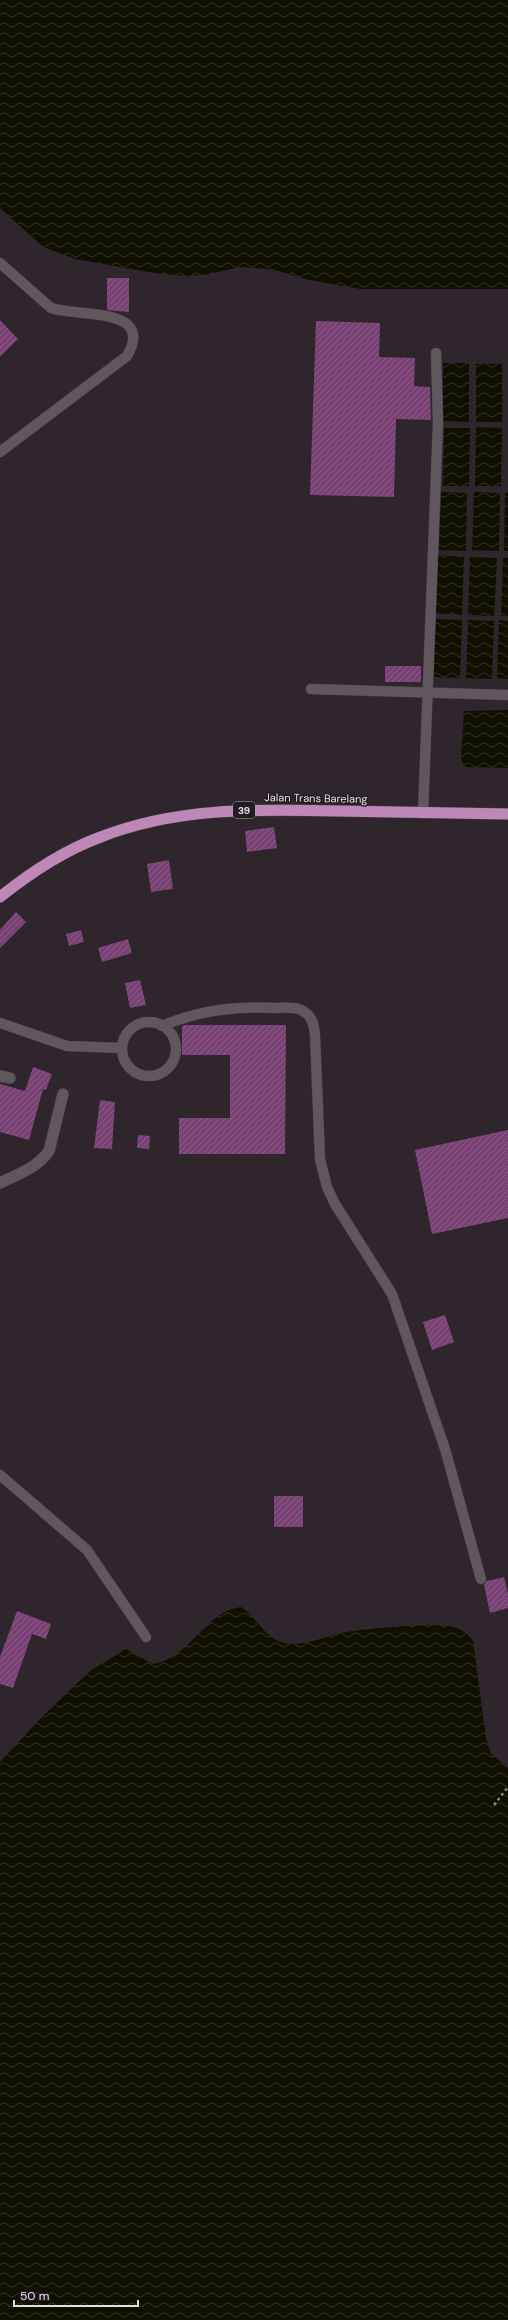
<svg xmlns="http://www.w3.org/2000/svg" width="508" height="2320" font-family="'DM Sans',sans-serif">
  <style>
    .water { fill: url(#water-waves) }
    .building { fill: url(#building-hatch) }
    .lines { fill: none; stroke-linecap: round; stroke-linejoin: round }
    .service-casing { stroke: #474046; stroke-width: 11 }
    .minor-casing { stroke: #474046; stroke-width: 12 }
    .trunk-casing { stroke: #474046; stroke-width: 12 }
    .path { stroke: #878086; stroke-width: 2.5; stroke-dasharray: 3 3; stroke-linecap: butt }
    .service { stroke: #60565e; stroke-width: 10 }
    .minor { stroke: #60565e; stroke-width: 11 }
    .trunk { stroke: #bf87b8; stroke-width: 11 }
    .labels { text-anchor: middle; stroke-width: 3; stroke-linejoin: round; paint-order: stroke }
    .shield { fill: #241c23; stroke: #aaa4a9; stroke-width: 1 }
    .shield-label { font-size: 10px; font-weight: bold; fill: #e3dee3 }
    .street-label { font-size: 11px; fill: #e3dee3; stroke: #241c23 }
  </style>
  <defs>
    <pattern id="water-waves" width="16" height="10" patternUnits="userSpaceOnUse"><rect width="16" height="10" fill="#0f1000"/><path d="M0 5q4-4 8 0t8 0" fill="none" stroke="#323225"/></pattern>
    <pattern id="building-hatch" width="6" height="6" patternUnits="userSpaceOnUse"><rect width="6" height="6" fill="#794174"/><path d="M-1 1l2-2M0 6l6-6M5 7l2-2" fill="none" stroke="#8c5c88"/></pattern>
  </defs>
  <rect width="100%" height="100%" fill="#2e252d"/>
  <path class="water" d="M0,0H508V289H361L309,280L272,269L240,267L209,274L187,276L154,273L76,259L43,247L0,208Z
    M443,363H469V422L443,421Z
    M476,364H502V422H476Z
    M476,427L502,428L501,486H475Z
    M444,428H470L469,486H443Z
    M441,492L467,493L466,551L439,550Z
    M474,492L500,493L499,551L472,550Z
    M505,493H508V551H504Z
    M437,555L464,557L462,615L435,613Z
    M470,557L497,558L494,616L468,615Z
    M503,558H508V616H501Z
    M435,619L462,620L460,678L433,677Z
    M468,620L494,621L492,679L466,678Z
    M499,620L508,621V679L497,678Z
    M508,710V768L466,767L462,762L461,755L464,711Z
    M241,1607C257,1617 265,1639 284,1643C301,1647 325,1637 341,1633C360,1629 436,1622 453,1627C462,1629 468,1634 473,1641L486,1738L491,1754L508,1767V2320H0V1762L42,1717L90,1671L126,1649L153,1664C191,1658 205,1611 241,1607Z"/>
  <path class="building" d="M107,278H129V312L107,310Z
    M0,320L18,339L0,357Z
    M316,321L380,323L379,357L415,358L414,386L430,387L431,420L396,419L394,497L310,495Z
    M385,666H421V682H385Z
    M274,827L277,848L247,852L245,831Z
    M169,860L173,889L151,892L147,864Z
    M16,912L26,922L0,948V930Z
    M81,930L84,942L69,946L66,934Z
    M128,939L132,953L102,962L98,948Z
    M140,980L146,1005L130,1008L125,983Z
    M185,1025H286L285,1154H179V1118H230V1055H182V1026Z
    M33,1067L52,1074L46,1090L43,1089L29,1140L0,1132V1084L25,1091Z
    M100,1100L115,1102L112,1149L94,1148Z
    M508,1130V1218L432,1234L415,1150Z
    M138,1135L150,1136L149,1149L137,1148Z
    M445,1315L454,1342L432,1350L423,1322Z
    M274,1496H303V1527H274Z
    M504,1577L508,1594V1608L490,1613L484,1585L487,1581Z
    M17,1611L51,1624L46,1639L32,1634L13,1688L0,1684V1657Z"/>
  <g class="lines">
    <defs>
      <path id="service" d="M0,263L51,308C76,317 156,306 127,356L0,452
        M311,689L508,695
        M423,813L438,422L436,353
        M122 1049a27 27 0 1 1 54 0a27 27 0 1 1-54 0Z
        M0,1023L67,1046L122,1048
        M162,1026C200,1010 236,1006 276,1008C286,1008 298,1006 306,1013C313,1018 314,1027 315,1035L320,1159L327,1187L335,1204L392,1294L445,1449L481,1579
        M0,1475L87,1550L146,1637"/>
      <path id="minor" d="M0,1076L10,1078
        M0,1183C18,1174 37,1168 49,1151L63,1094"/>
      <path id="trunk" d="M0,897C30,873 61,852 98,838C175,807 257,809 339,811C395,812 452,813 508,814"/>
    </defs>
    <use href="#service" class="service-casing"/>
    <use href="#minor" class="minor-casing"/>
    <use href="#trunk" class="trunk-casing"/>
    <path class="path" d="M494,1805L508,1787"/>
    <use href="#service" class="service"/>
    <use href="#minor" class="minor"/>
    <use href="#trunk" class="trunk"/>
  </g>
  <g class="labels">
    <rect class="shield" x="233" y="802" width="22" height="16" rx="3"/>
    <g class="shield-label">
      <text x="244" y="814">39</text>
    </g>
    <g class="street-label">
      <text transform="translate(316 798) rotate(1)" y="4">Jalan Trans Barelang</text>
    </g>
  </g>
  <path d="M14 2300v6h124v-6" fill="none" stroke="#e3dee3" stroke-width="2"/>
  <text x="20" y="2300" font-size="12" fill="#e3dee3" stroke="#241c23" stroke-width="3" paint-order="stroke">50 m</text>
</svg>
